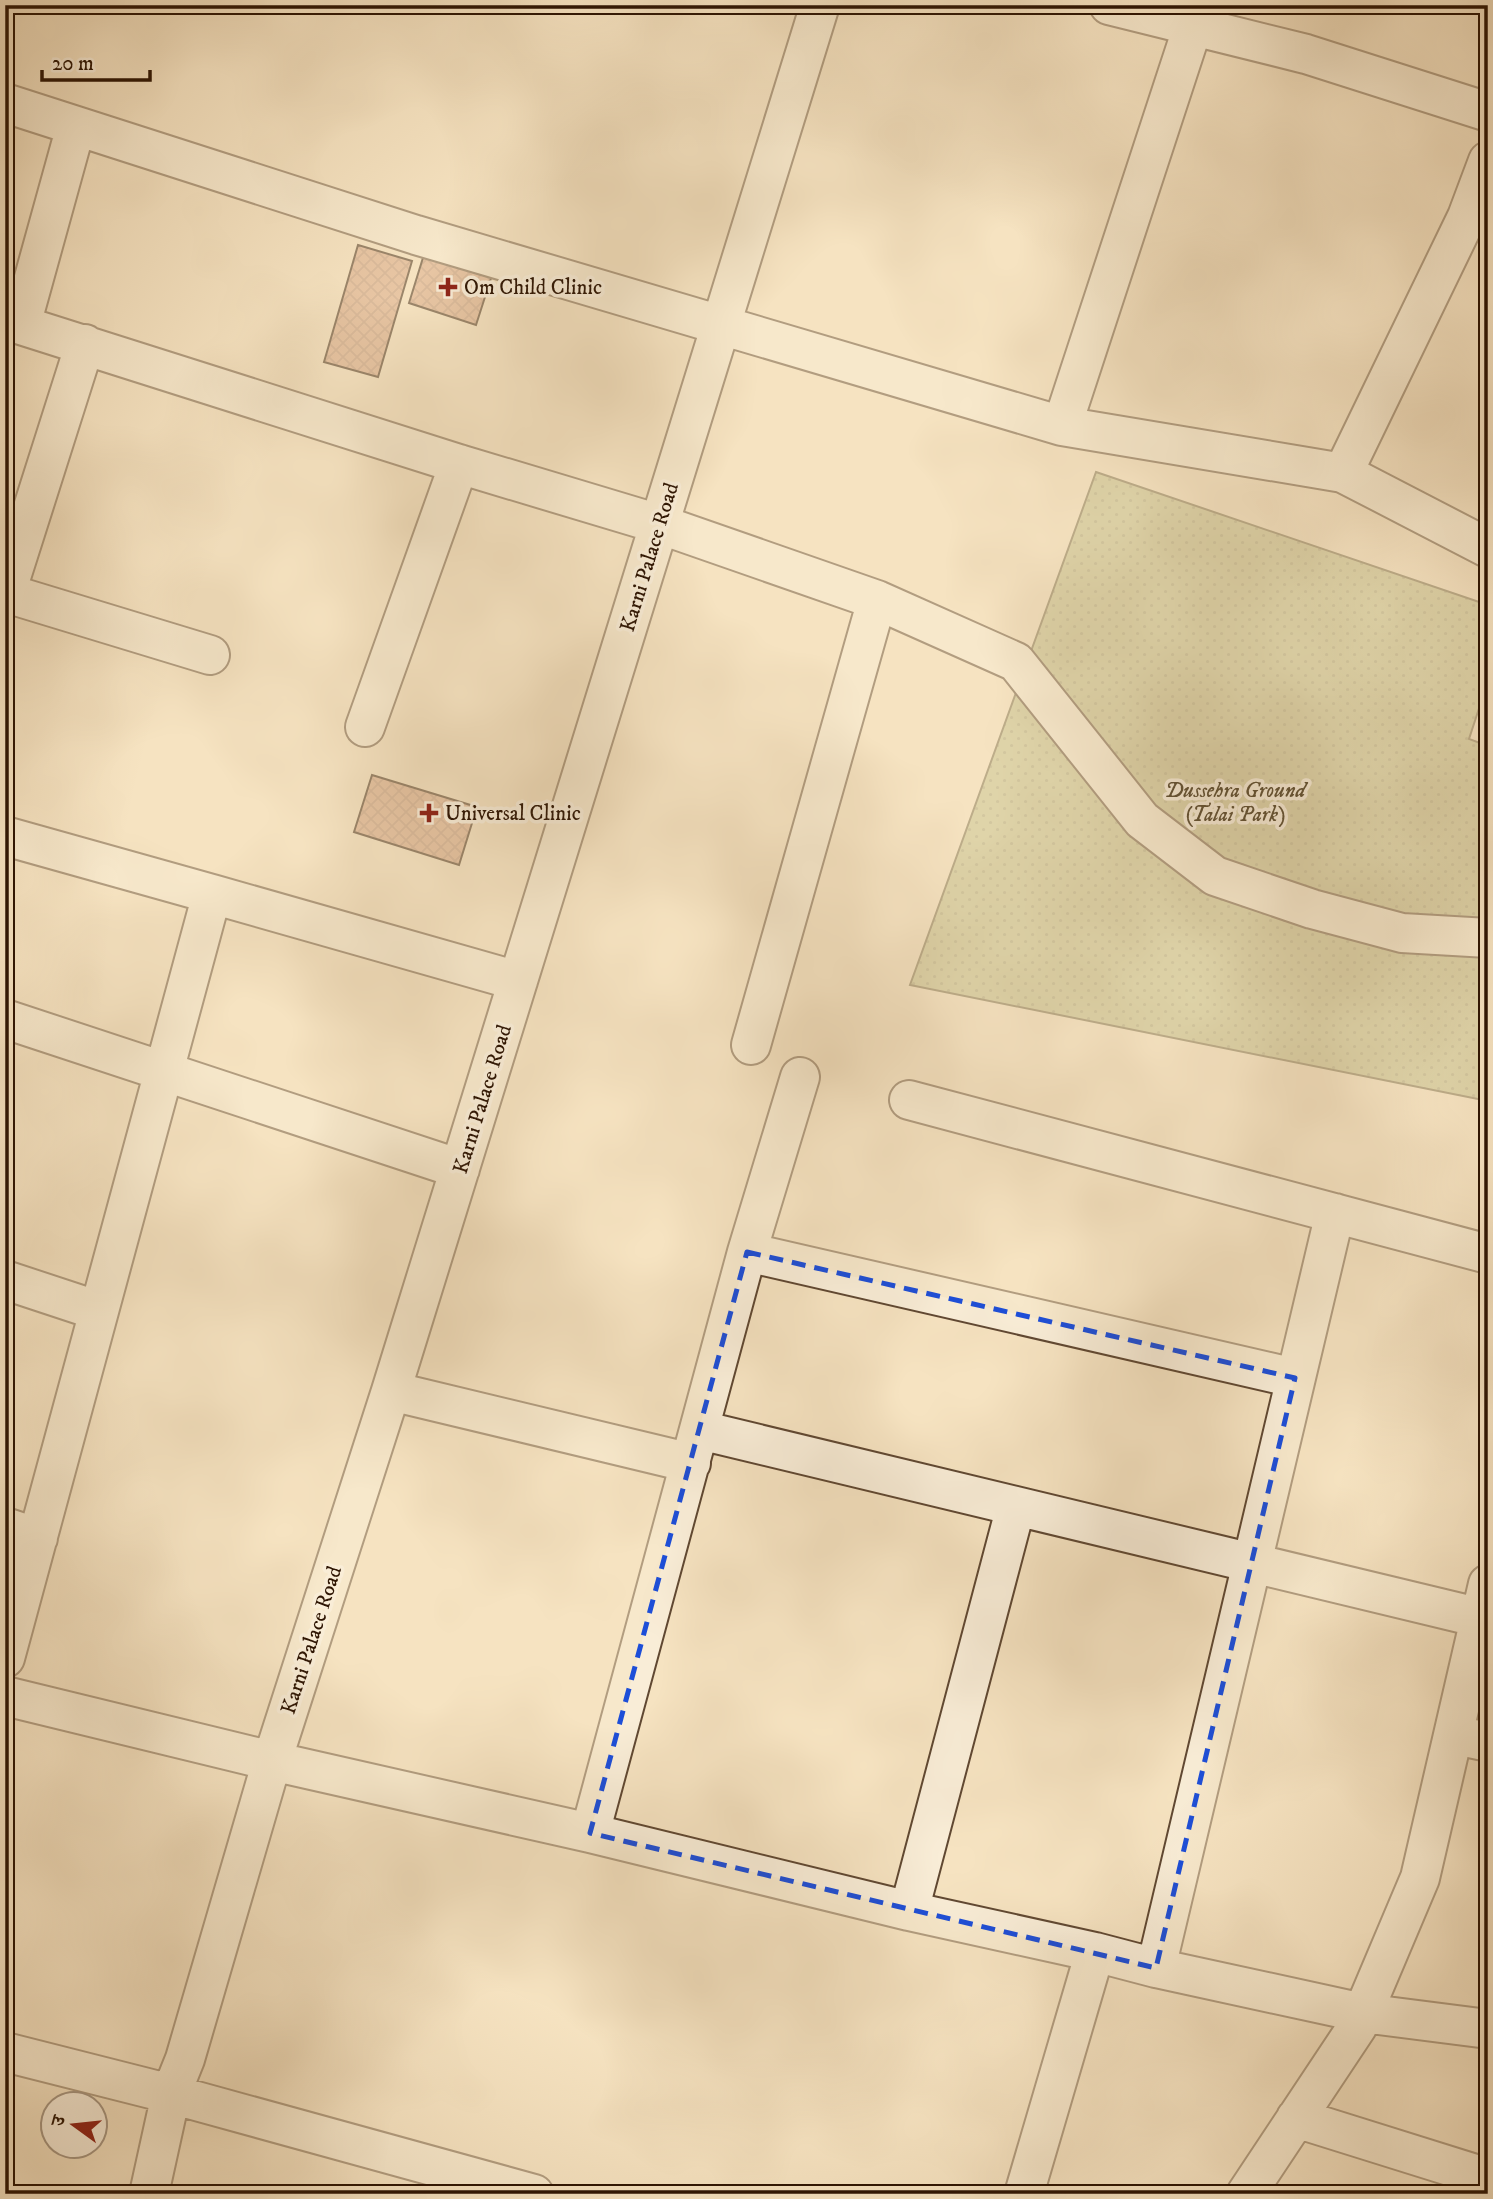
<svg xmlns="http://www.w3.org/2000/svg" width="1493" height="2199" font-family="'IM FELL DW Pica','Noto Serif Devanagari',serif">
  <style>
    .grass { fill: url(#grass-dots); stroke: #796b48; stroke-width: 2 }
    .building { fill: url(#building-cross-hatch); stroke: #2e1503; stroke-width: 2 }
    .lines { fill: none; stroke-linecap: round; stroke-linejoin: round }
    .minor-casing { stroke: #604832; stroke-width: 42 }
    .minor { stroke: #f9edd7; stroke-width: 38 }
    .marked { fill: none; stroke: #1d4ed8; stroke-width: 5; stroke-dasharray: 14 9; stroke-linejoin: round }
    .poi-dot { fill: #8f2418; stroke: #f9edd7; stroke-width: 2.5 }
    .labels { text-anchor: middle; stroke-width: 7; stroke-linejoin: round; paint-order: stroke }
    .poi-label { font-size: 21px; fill: #2e1503; stroke: #f9edd7; text-anchor: start }
    .street-label { font-size: 21px; fill: #2e1503; stroke: #f9edd7 }
    .park-label { font-size: 21px; font-style: italic; fill: #625133; stroke: #f9edd7 }
  </style>
  <defs>
    <pattern id="grass-dots" width="8" height="8" patternUnits="userSpaceOnUse" patternTransform="scale(1.75)"><rect width="8" height="8" fill="#c4c18d"/><path d="M2 2h.1M6 6h.1" fill="none" stroke="#a9a578" stroke-width="1.8" stroke-linecap="round"/></pattern>
    <pattern id="building-cross-hatch" width="8" height="8" patternUnits="userSpaceOnUse" patternTransform="scale(1.75)"><rect width="8" height="8" fill="#d8a382"/><path d="M0 0l8 8M0 8l8-8" fill="none" stroke="#ba8b6f"/></pattern>
  </defs>
  <rect width="100%" height="100%" fill="#f6e3c1"/>
  <filter id="stains"><feTurbulence type="fractalNoise" baseFrequency=".00286" numOctaves="4"/><feColorMatrix values="0 0 0 0 .2 0 0 0 0 .09 0 0 0 0 .02 0 0 0 .5 -.17"/></filter>
  <radialGradient id="worn" r=".72"><stop offset=".6" stop-color="#630" stop-opacity="0"/><stop offset="1" stop-color="#630" stop-opacity=".3"/></radialGradient>
  <path class="grass" d="M1096,472L1488,605V681L1469,739L1488,746V1101L910,985Z"/>
  <path class="building" d="M358,245L412,261L378,377L324,362Z
    M426,248L494,269L476,325L409,303Z
    M372,775L477,807L459,865L354,832Z"/>
  <g class="lines">
    <defs>
      <path id="minor" d="M1109,5L1306,54L1488,112
        M5,103L416,235L1062,426L1343,473L1488,548
        M5,320L459,464L659,524L877,600L1016,662L1142,820L1215,876L1312,909L1402,933L1488,938
        M21,325L76,126
        M1062,426L1193,26
        M1343,473L1467,217L1488,161
        M6,593L210,655
        M5,596L85,344
        M365,727L459,464
        M5,836L212,894L5,1658
        M212,894L518,981
        M5,1019L460,1169
        M751,1045L877,600
        M909,1100L1488,1254
        M747,1252L1295,1378
        M5,1280L99,1311
        M391,1391L691,1463
        M700,1430L1481,1618
        M5,1527L38,1538
        M5,1696L272,1761L590,1833L909,1911L1095,1952L1156,1968L1363,2013L1488,2029
        M1455,1735L1488,1742
        M590,1833L747,1252L800,1077
        M909,1911L1016,1506
        M1156,1968L1335,1213
        M5,2052L171,2094L534,2194
        M1296,2118L1488,2178
        M149,2194L171,2094L185,2059L272,1761L391,1391L820,5
        M1024,2194L1095,1952
        M1246,2194L1357,2027L1420,1878L1488,1584"/>
    </defs>
    <use href="#minor" class="minor-casing"/>
    <use href="#minor" class="minor"/>
  </g>
  <path d="M0 0H1493V2199H0ZM747,1252L1295,1378L1156,1968L590,1833Z" fill="#f6e3c1" fill-opacity=".55" fill-rule="evenodd"/>
  <path class="marked" d="M747,1252L1295,1378L1156,1968L590,1833Z"/>
  <g class="poi-dot">
    <path d="M444.5 276.5h7v7h7v7h-7v7h-7v-7h-7v-7h7z"/>
    <path d="M425.5 802.5h7v7h7v7h-7v7h-7v-7h-7v-7h7z"/>
  </g>
  <g class="labels">
    <g class="poi-label">
      <text x="464" y="294">Om Child Clinic</text>
      <text x="445" y="820">Universal Clinic</text>
    </g>
    <g class="street-label">
      <text transform="translate(649 557) rotate(-73)" y="7">Karni Palace Road</text>
      <text transform="translate(482 1099) rotate(-73)" y="7">Karni Palace Road</text>
      <text transform="translate(311 1640) rotate(-72)" y="7">Karni Palace Road</text>
    </g>
    <g class="park-label">
      <text x="1235" y="797">Dussehra Ground<tspan x="1235" dy="24">(Talai Park)</tspan></text>
    </g>
  </g>
  <rect width="1493" height="2199" fill="none" stroke="#f6e3c1" stroke-width="28"/>
  <rect x="7" y="7" width="1479" height="2185" fill="none" stroke="#2e1503" stroke-width="3.5"/>
  <rect x="14" y="14" width="1465" height="2171" fill="none" stroke="#2e1503" stroke-width="2"/>
  <g transform="translate(74 2125) rotate(285)"><circle r="33" fill="#f9edd7" stroke="#a89782" stroke-width="2"/>
  <path d="M0-5L12 26L0 18L-12 26Z" fill="#8f2418"/>
  <text y="-10" font-size="19" font-weight="bold" text-anchor="middle" fill="#2e1503">उ</text>
  </g>
  <path d="M42 70v10h108v-10" fill="none" stroke="#2e1503" stroke-width="3.5"/>
  <text x="52" y="70" font-size="21" fill="#2e1503" stroke="#f9edd7" stroke-width="5" paint-order="stroke">20 m</text>
  <rect width="100%" height="100%" filter="url(#stains)"/>
  <rect width="100%" height="100%" fill="url(#worn)"/>
</svg>
